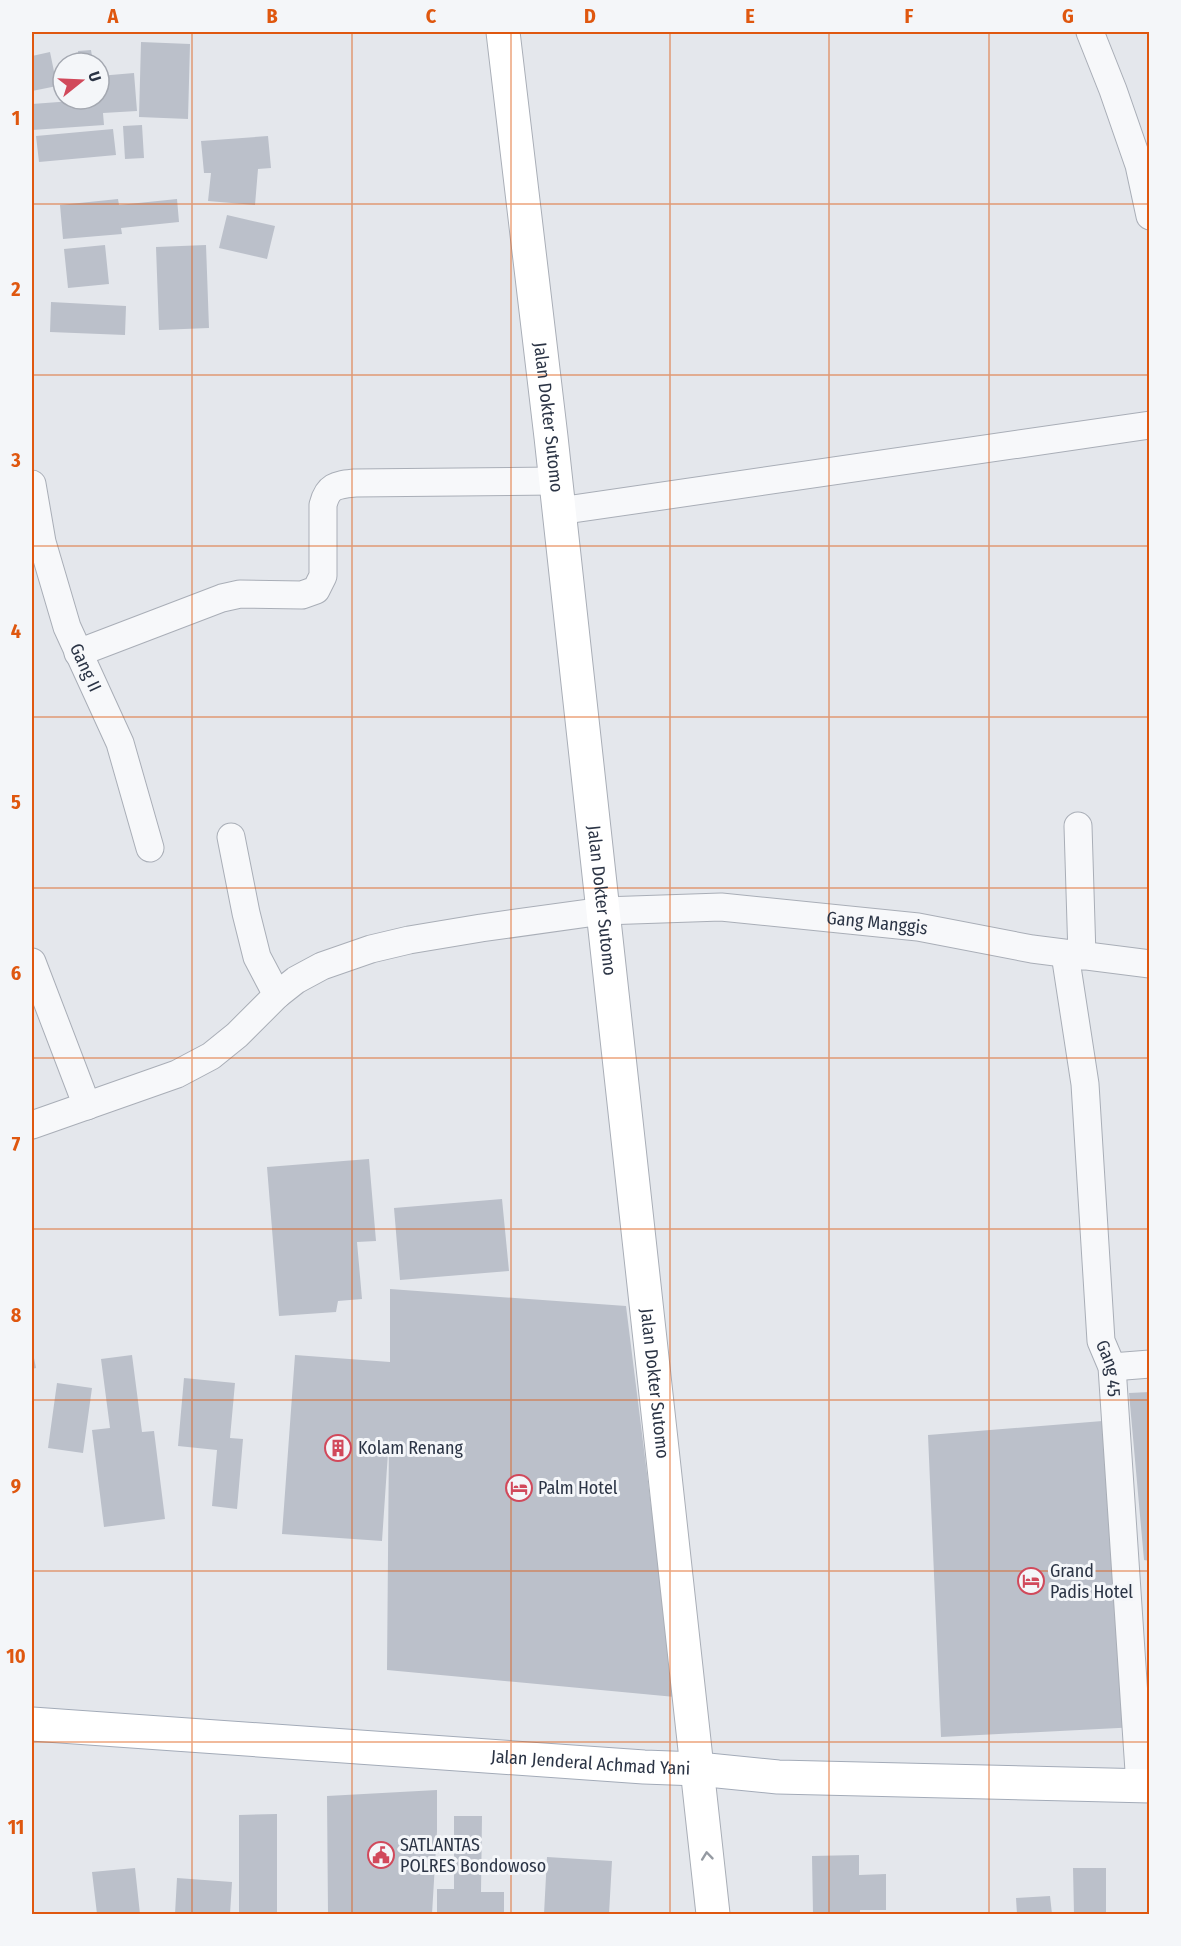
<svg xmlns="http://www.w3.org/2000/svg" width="1181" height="1946" font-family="'Fira Sans Condensed',sans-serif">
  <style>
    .building { fill: #bbc0ca }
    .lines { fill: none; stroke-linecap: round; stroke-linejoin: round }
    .street-casing { stroke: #a9aeb7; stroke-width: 29 }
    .secondary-casing { stroke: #a9aeb7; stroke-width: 35 }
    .primary-casing { stroke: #a3abb8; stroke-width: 35 }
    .street { stroke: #f7f8fa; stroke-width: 27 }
    .secondary { stroke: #fff; stroke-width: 33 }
    .primary { stroke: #fff; stroke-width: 33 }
    .oneway { stroke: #959aa2 }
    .grid { fill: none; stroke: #df570f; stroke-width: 1.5; stroke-opacity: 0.55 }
    .labels { text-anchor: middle; stroke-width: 6; stroke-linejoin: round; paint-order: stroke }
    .street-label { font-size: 18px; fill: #2b3445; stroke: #f4f6f9 }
    .poi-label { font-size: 18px; fill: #2b3445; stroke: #f4f6f9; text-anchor: start }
    .neatline { fill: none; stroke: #df570f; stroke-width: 2 }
    .grid-label { font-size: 20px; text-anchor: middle; font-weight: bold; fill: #df570f }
  </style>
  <rect width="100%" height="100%" fill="#e4e7ec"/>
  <path class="building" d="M141,42L190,44L188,119L139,117Z
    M91,50L93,63H79L78,51Z
    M50,52L57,86L32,91V56Z
    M134,73L137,111L103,113L104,125L32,130V104L99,99V76Z
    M59,80H63V98H62Z
    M142,125L144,158L125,159L123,126Z
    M113,129L116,155L39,162L36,136Z
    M268,136L271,168L258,169L255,205L208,201L211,173H204L201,141Z
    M118,199L119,205L177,199L179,222L121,228L122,234L63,239L60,205Z
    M227,215L275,226L267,259L219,248Z
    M105,245L109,284L68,288L64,249Z
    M206,245L209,328L159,330L156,247Z
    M51,302L126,306L125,335L50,332Z
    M369,1159L376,1241L357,1242L362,1299L338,1301L336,1312L279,1316L267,1167Z
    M502,1199L509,1271L400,1280L394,1208Z
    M390,1289L626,1306L675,1697L387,1670L389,1438L382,1541L282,1534L295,1355L390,1362Z
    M32,1348L36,1368L32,1369Z
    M132,1355L142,1432L154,1431L165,1519L104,1527L92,1430L110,1428L101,1359Z
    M184,1378L235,1383L230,1438L243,1439L237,1509L212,1506L217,1450L178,1446Z
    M57,1383L92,1388L83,1453L48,1448Z
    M1150,1392V1561L1144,1560L1129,1393Z
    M1115,1420L1138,1727L941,1737L928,1435Z
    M437,1790V1831L432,1914H328L327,1796Z
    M277,1814V1914H239V1815Z
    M454,1816H482L481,1892H504V1914H437V1889H454Z
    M859,1855V1875L886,1874V1910H860V1914H813L812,1856Z
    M547,1857L612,1861L609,1914H544Z
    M135,1868L140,1914H97L92,1872Z
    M1073,1868H1106V1914H1074Z
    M177,1878L232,1882L230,1914H175Z
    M1050,1896L1052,1914H1017L1016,1898Z"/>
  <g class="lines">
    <defs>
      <g id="street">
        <path d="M1090,32L1113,90L1139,165L1150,216"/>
        <path id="s1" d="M32,484L42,542L67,627L120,743L150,848"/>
        <path d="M559,511L1150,425"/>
        <path d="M78,653L222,598L240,594L302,595L316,590L323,576V505C328,485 337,485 355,483L555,481"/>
        <path d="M1078,826L1082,956"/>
        <path d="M231,837L246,913L257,957L277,995"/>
        <path id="s2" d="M1065,954L1085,1084L1101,1341L1112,1367L1140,1786"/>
        <path d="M32,962L87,1106"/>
        <path id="s3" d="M32,1125L177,1074L211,1056L237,1035L277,995L296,980L322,966L371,949L409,940L481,928L603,911L721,907L918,927L1032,949L1150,964"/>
        <path d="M1112,1367L1150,1364"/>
      </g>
      <g id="secondary">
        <path id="s4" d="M503,32L551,437L713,1914"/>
      </g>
      <g id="primary">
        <path id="s5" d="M32,1724L644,1767L698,1769L778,1777L1150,1786"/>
      </g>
    </defs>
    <use href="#street" class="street-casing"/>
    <use href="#secondary" class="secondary-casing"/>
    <use href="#primary" class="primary-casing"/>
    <use href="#street" class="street"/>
    <use href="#secondary" class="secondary"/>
    <use href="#primary" class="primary"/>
  </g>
  <defs><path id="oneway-chevron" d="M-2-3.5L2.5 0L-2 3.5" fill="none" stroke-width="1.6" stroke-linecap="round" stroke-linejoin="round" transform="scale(1.5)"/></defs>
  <use class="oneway" href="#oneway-chevron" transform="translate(707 1856) rotate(-96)"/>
  <path class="grid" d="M192,32V1914M352,32V1914M511,32V1914M670,32V1914M829,32V1914M989,32V1914M32,204H1150M32,375H1150M32,546H1150M32,717H1150M32,888H1150M32,1058H1150M32,1229H1150M32,1400H1150M32,1571H1150M32,1742H1150"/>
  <defs>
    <symbol id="building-ring" viewBox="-11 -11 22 22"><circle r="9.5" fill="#f4f6f9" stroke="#d1495b" stroke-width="1.5"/><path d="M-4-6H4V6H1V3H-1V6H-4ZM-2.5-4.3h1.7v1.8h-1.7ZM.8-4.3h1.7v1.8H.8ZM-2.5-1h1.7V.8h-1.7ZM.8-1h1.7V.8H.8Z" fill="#d1495b"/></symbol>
    <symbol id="hotel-ring" viewBox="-11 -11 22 22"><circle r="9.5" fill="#f4f6f9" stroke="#d1495b" stroke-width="1.5"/><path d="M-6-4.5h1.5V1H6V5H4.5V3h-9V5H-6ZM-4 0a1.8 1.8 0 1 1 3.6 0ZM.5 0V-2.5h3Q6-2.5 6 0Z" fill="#d1495b"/></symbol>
    <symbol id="civic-ring" viewBox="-11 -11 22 22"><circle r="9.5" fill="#f4f6f9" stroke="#d1495b" stroke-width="1.5"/><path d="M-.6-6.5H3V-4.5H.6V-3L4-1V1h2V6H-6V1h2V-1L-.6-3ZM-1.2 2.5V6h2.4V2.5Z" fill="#d1495b"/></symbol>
  </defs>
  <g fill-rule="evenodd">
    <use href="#building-ring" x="323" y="1433" width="30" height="30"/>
    <use href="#hotel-ring" x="504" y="1473" width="30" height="30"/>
    <use href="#hotel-ring" x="1016" y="1566" width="30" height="30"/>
    <use href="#civic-ring" x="366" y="1840" width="30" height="30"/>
  </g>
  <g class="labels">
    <g class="street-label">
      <text dy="6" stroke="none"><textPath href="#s4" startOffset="388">Jalan Dokter Sutomo</textPath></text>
      <text dy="6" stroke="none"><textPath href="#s1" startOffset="192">Gang II</textPath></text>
      <text dy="6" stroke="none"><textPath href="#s4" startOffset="874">Jalan Dokter Sutomo</textPath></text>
      <text dy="6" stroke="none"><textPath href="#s3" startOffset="898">Gang Manggis</textPath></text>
      <text dy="6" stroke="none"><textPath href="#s2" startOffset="418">Gang 45</textPath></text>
      <text dy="6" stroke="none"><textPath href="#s4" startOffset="1360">Jalan Dokter Sutomo</textPath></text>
      <text dy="6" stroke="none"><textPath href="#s5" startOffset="560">Jalan Jenderal Achmad Yani</textPath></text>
    </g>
    <g class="poi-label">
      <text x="358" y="1454">Kolam Renang</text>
      <text x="538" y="1494">Palm Hotel</text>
      <text x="1050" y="1577">Grand<tspan x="1050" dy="21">Padis Hotel</tspan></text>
      <text x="400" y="1851">SATLANTAS<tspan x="400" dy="21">POLRES Bondowoso</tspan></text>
    </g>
  </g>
  <rect width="1181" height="1946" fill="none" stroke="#f4f6f9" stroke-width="66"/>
  <g transform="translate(81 81) rotate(72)"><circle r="28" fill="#f4f6f9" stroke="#a4a8b1" stroke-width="1.5"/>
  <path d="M0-4.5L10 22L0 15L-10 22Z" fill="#d1495b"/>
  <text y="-9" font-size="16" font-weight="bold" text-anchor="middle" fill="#2b3445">U</text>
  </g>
  <rect x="33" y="33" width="1115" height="1880" class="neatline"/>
  <g class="grid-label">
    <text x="113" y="23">A</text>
    <text x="272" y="23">B</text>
    <text x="431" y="23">C</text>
    <text x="590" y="23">D</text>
    <text x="750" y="23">E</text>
    <text x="909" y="23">F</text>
    <text x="1068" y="23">G</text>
    <text x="16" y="125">1</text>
    <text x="16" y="296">2</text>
    <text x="16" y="467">3</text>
    <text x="16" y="638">4</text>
    <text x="16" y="809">5</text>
    <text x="16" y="980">6</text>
    <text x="16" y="1151">7</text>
    <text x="16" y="1322">8</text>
    <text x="16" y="1493">9</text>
    <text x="16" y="1663">10</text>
    <text x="16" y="1834">11</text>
  </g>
</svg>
